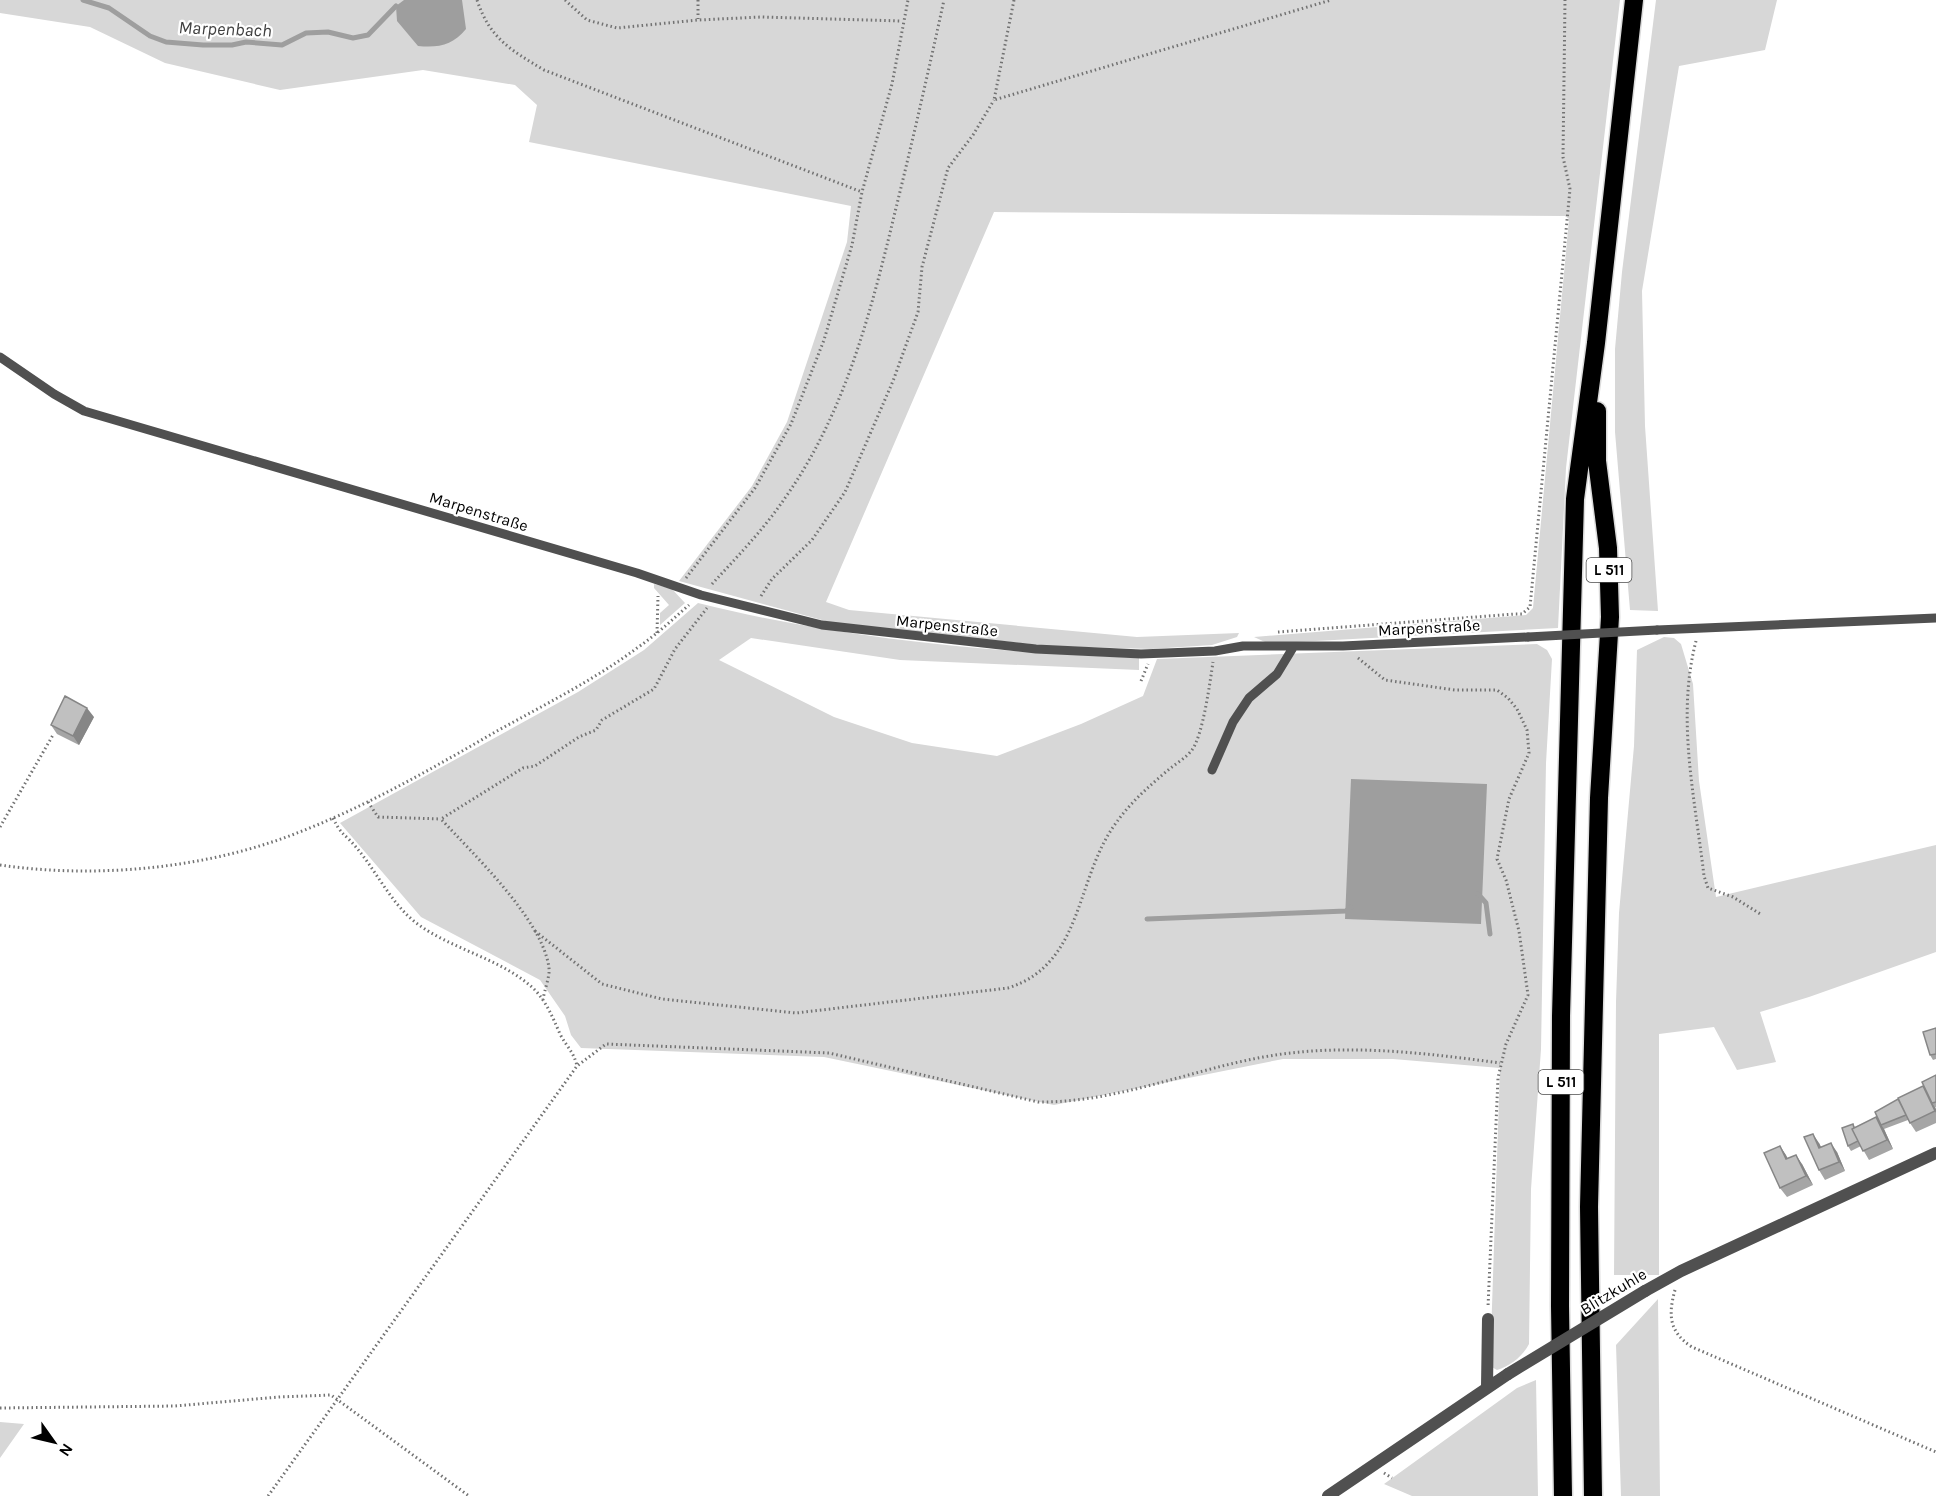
<svg xmlns="http://www.w3.org/2000/svg" width="1936" height="1496" font-family="Karla,sans-serif">
  <style>
    .green { fill: #d7d7d7 }
    .water { fill: #9e9e9e }
    .lines { fill: none; stroke-linecap: round; stroke-linejoin: round }
    .stream { stroke: #9e9e9e; stroke-width: 5 }
    .highway-casing { stroke: #dbdbdb; stroke-width: 21 }
    .path { stroke: #727272; stroke-width: 3; stroke-dasharray: 1.5 3; stroke-linecap: butt }
    .lane { stroke: #505050; stroke-width: 9 }
    .street { stroke: #505050; stroke-width: 12 }
    .highway { stroke: #000; stroke-width: 18 }
    .lane-bridge { stroke: #505050; stroke-width: 9 }
    .street-bridge { stroke: #505050; stroke-width: 12 }
    .wall { fill: #a5a5a5 }
    .shaded-wall { fill: #868686 }
    .building { fill: #c0c0c0; stroke: #868686; stroke-width: 1.5 }
    .labels { text-anchor: middle; stroke-width: 4.5; stroke-linejoin: round; paint-order: stroke }
    .shield { fill: #fff; stroke: #4c4c4c; stroke-width: 1.5 }
    .shield-label { font-size: 15px; font-weight: bold; fill: #000 }
    .street-label { font-size: 16px; fill: #000; stroke: #fff }
    .water-label { font-size: 18px; font-style: italic; fill: #3f3f3f; stroke: #fff }
  </style>
  <rect width="100%" height="100%" fill="#fff"/>
  <path class="green" d="M0,0H1620L1566,468L1558,628L1278,643L1265,642L1254,637L1526,615L1533,608L1569,219L1565,216L994,212L826,602L849,610L1137,637L1239,633L1237,637L1212,645L1151,649L1049,646L833,623L679,581L752,486L787,422L847,242L851,206L529,142L537,105L515,85L423,70L280,90L165,63L90,27L0,13Z
    M1656,0H1777L1765,50L1679,66L1642,291L1645,426L1658,611L1630,610L1615,432V349L1622,272Z
    M654,584L672,589L685,603L660,625V613L669,605L654,588Z
    M698,603C842,639 991,652 1139,658V670L900,660L751,638L719,660L834,717L912,743L997,756L1081,724L1143,696L1157,659L1537,644L1547,650L1552,659L1546,763L1541,1049L1531,1189L1529,1344C1523,1356 1511,1366 1497,1370L1490,1366L1500,1068L1393,1059H1283L1054,1105L824,1057L581,1048L571,1035L565,1016L540,980L421,917L340,823L578,692L644,650Z
    M1664,637L1674,638L1681,644L1693,684L1699,781L1716,897L1936,845V952L1809,997L1760,1012L1776,1062L1737,1070L1714,1027L1659,1034V1275H1614L1616,1002L1619,913L1634,746L1637,650Z
    M1658,1299L1660,1496H1621L1616,1345Z
    M1536,1380L1538,1496H1412L1384,1484L1517,1388Z
    M0,1422L24,1424L0,1458Z"/>
  <path class="water" d="M404,0H462L466,29C453,45 439,48 418,46L397,21L396,6Z
    M1351,779L1487,784L1481,924L1345,919Z"/>
  <g class="lines">
    <path class="stream" d="M83,0L109,8L150,36L166,42L203,45H232L246,42L282,45L306,33L328,32L353,38L368,35L396,6
      M1478,894L1486,903L1490,934
      M1147,919L1346,911L1351,907"/>
    <defs>
      <path id="highway" d="M1563,1496L1560,1306L1561,1016L1575,499L1596,343L1634,0
        M1593,1496L1589,1207L1599,798L1610,617L1608,548L1597,461V411"/>
    </defs>
    <use href="#highway" class="highway-casing"/>
    <path class="path" d="M477,0C490,39 511,50 544,70L862,192
      M565,0L587,20L617,28L698,20L761,17L902,21
      M698,0V19
      M1014,0L994,100L1331,0
      M686,578L755,488L791,424L824,340L852,245L862,192L892,84L908,0
      M712,584C737,557 764,529 785,498C846,412 872,308 896,208C913,139 929,69 944,0
      M761,596L772,579L812,540L845,492L893,381L918,312L922,267L948,168L973,135L994,100
      M1278,632L1515,614H1522L1530,607L1570,189L1563,157L1565,0
      M657,633L658,596
      M1696,641C1676,718 1695,798 1704,876L1708,888L1733,897L1762,915
      M1358,658L1385,680L1455,690H1497L1508,698L1517,709L1527,730L1529,753L1509,799L1497,859L1506,880L1519,931L1528,995L1506,1044L1498,1078L1488,1307
      M1141,681L1148,664
      M368,802L378,817L441,819
      M333,818C341,835 344,833 355,846C376,870 390,902 415,922C451,950 502,958 535,990C547,1003 553,1018 560,1034C566,1046 574,1052 577,1066
      M0,827L53,735
      M0,865C90,878 191,870 278,840C355,813 426,772 497,731C544,705 594,680 637,648C656,635 672,620 689,605
      M535,931L602,984L662,999L796,1013L1008,988C1084,964 1075,878 1116,823C1130,803 1148,787 1167,771C1175,764 1186,758 1192,750C1203,735 1210,682 1213,662
      M543,1000C544,991 550,977 549,968C543,920 473,854 441,819L523,768L535,766L579,737L596,730L602,720L654,689L675,649L707,608
      M1675,1290C1668,1315 1669,1332 1692,1347L1936,1452
      M0,1408L175,1406L279,1397L331,1395L469,1496
      M1384,1473L1392,1478
      M268,1496L577,1066L606,1044L829,1053L1038,1102C1112,1103 1183,1073 1253,1059C1334,1042 1419,1052 1500,1063"/>
    <path class="lane" d="M0,357L54,394L84,411L637,573L701,595L822,625L1036,649L1141,654L1215,651L1243,646H1343L1528,637
      M1657,630L1936,618
      M1212,770L1233,722L1249,698L1277,674L1294,646"/>
    <path class="street" d="M1645,1291L1681,1271L1936,1153
      M1487,1386L1488,1319
      M1328,1496L1508,1374"/>
    <use href="#highway" class="highway"/>
    <path class="lane-bridge" d="M1528,637L1657,630"/>
    <path class="street-bridge" d="M1508,1374L1645,1291"/>
  </g>
  <path class="wall" d="M94,717L79,745L57,734L51,725Z
    M1936,1028V1059L1933,1060L1930,1055Z
    M1936,1075V1107L1935,1108L1936,1109V1123L1916,1132L1908,1120L1884,1129L1893,1149L1869,1160L1861,1146L1851,1151L1848,1146L1853,1124L1855,1127L1876,1117L1923,1086L1927,1092Z
    M1819,1143L1821,1147L1837,1152L1845,1171L1825,1180L1819,1170Z
    M1780,1146L1788,1159L1802,1164L1813,1185L1787,1197L1780,1188Z"/>
  <path class="shaded-wall" d="M87,708L94,717L79,745L73,736Z
    M1923,1086L1929,1095L1932,1103L1936,1109V1113Z
    M1876,1117L1884,1129L1893,1149L1887,1140Z
    M1813,1134L1819,1143L1826,1157L1819,1148Z
    M1831,1143L1837,1152L1845,1171L1839,1162Z
    M1780,1146L1786,1155L1792,1168L1786,1159Z
    M1796,1155L1802,1164L1813,1185L1806,1176Z"/>
  <path class="building" d="M65,696L87,708L73,736L51,725Z
    M1936,1028V1054L1930,1055L1923,1032Z
    M1936,1075V1102L1932,1103L1922,1082Z
    M1923,1086L1935,1111L1910,1123L1898,1098Z
    M1898,1099L1906,1115L1881,1125L1875,1112Z
    M1876,1117L1887,1140L1863,1151L1852,1129Z
    M1853,1124L1854,1128L1852,1129L1858,1141L1848,1146L1842,1128Z
    M1813,1134L1819,1148L1831,1143L1839,1162L1819,1170L1804,1137Z
    M1780,1146L1786,1159L1796,1155L1806,1176L1780,1188L1764,1153Z"/>
  <g class="labels">
    <g class="shield">
      <rect x="1586.5" y="558" width="45" height="24" rx="4.5"/>
      <rect x="1538.5" y="1070" width="45" height="24" rx="4.5"/>
    </g>
    <g class="shield-label">
      <text x="1609" y="575">L 511</text>
      <text x="1561" y="1087">L 511</text>
    </g>
    <g class="street-label">
      <text transform="translate(479 511) rotate(17)" y="6">Marpenstraße</text>
      <text transform="translate(947 625) rotate(6)" y="6">Marpenstraße</text>
      <text transform="translate(1429 627) rotate(-3)" y="6">Marpenstraße</text>
      <text transform="translate(1613 1291) rotate(-31)" y="6">Blitzkuhle</text>
    </g>
    <g class="water-label">
      <text transform="translate(225 29) rotate(2)" y="6">Marpenbach</text>
    </g>
  </g>
  <g transform="translate(54 1442) rotate(124)" stroke="#ffffff" stroke-width="4.5" paint-order="stroke">
  <path d="M0-4.5L10 22L0 15L-10 22Z" fill="#000000"/>
  <text y="-9" font-size="16" font-weight="bold" text-anchor="middle" fill="#000000">N</text>
  </g>
</svg>
